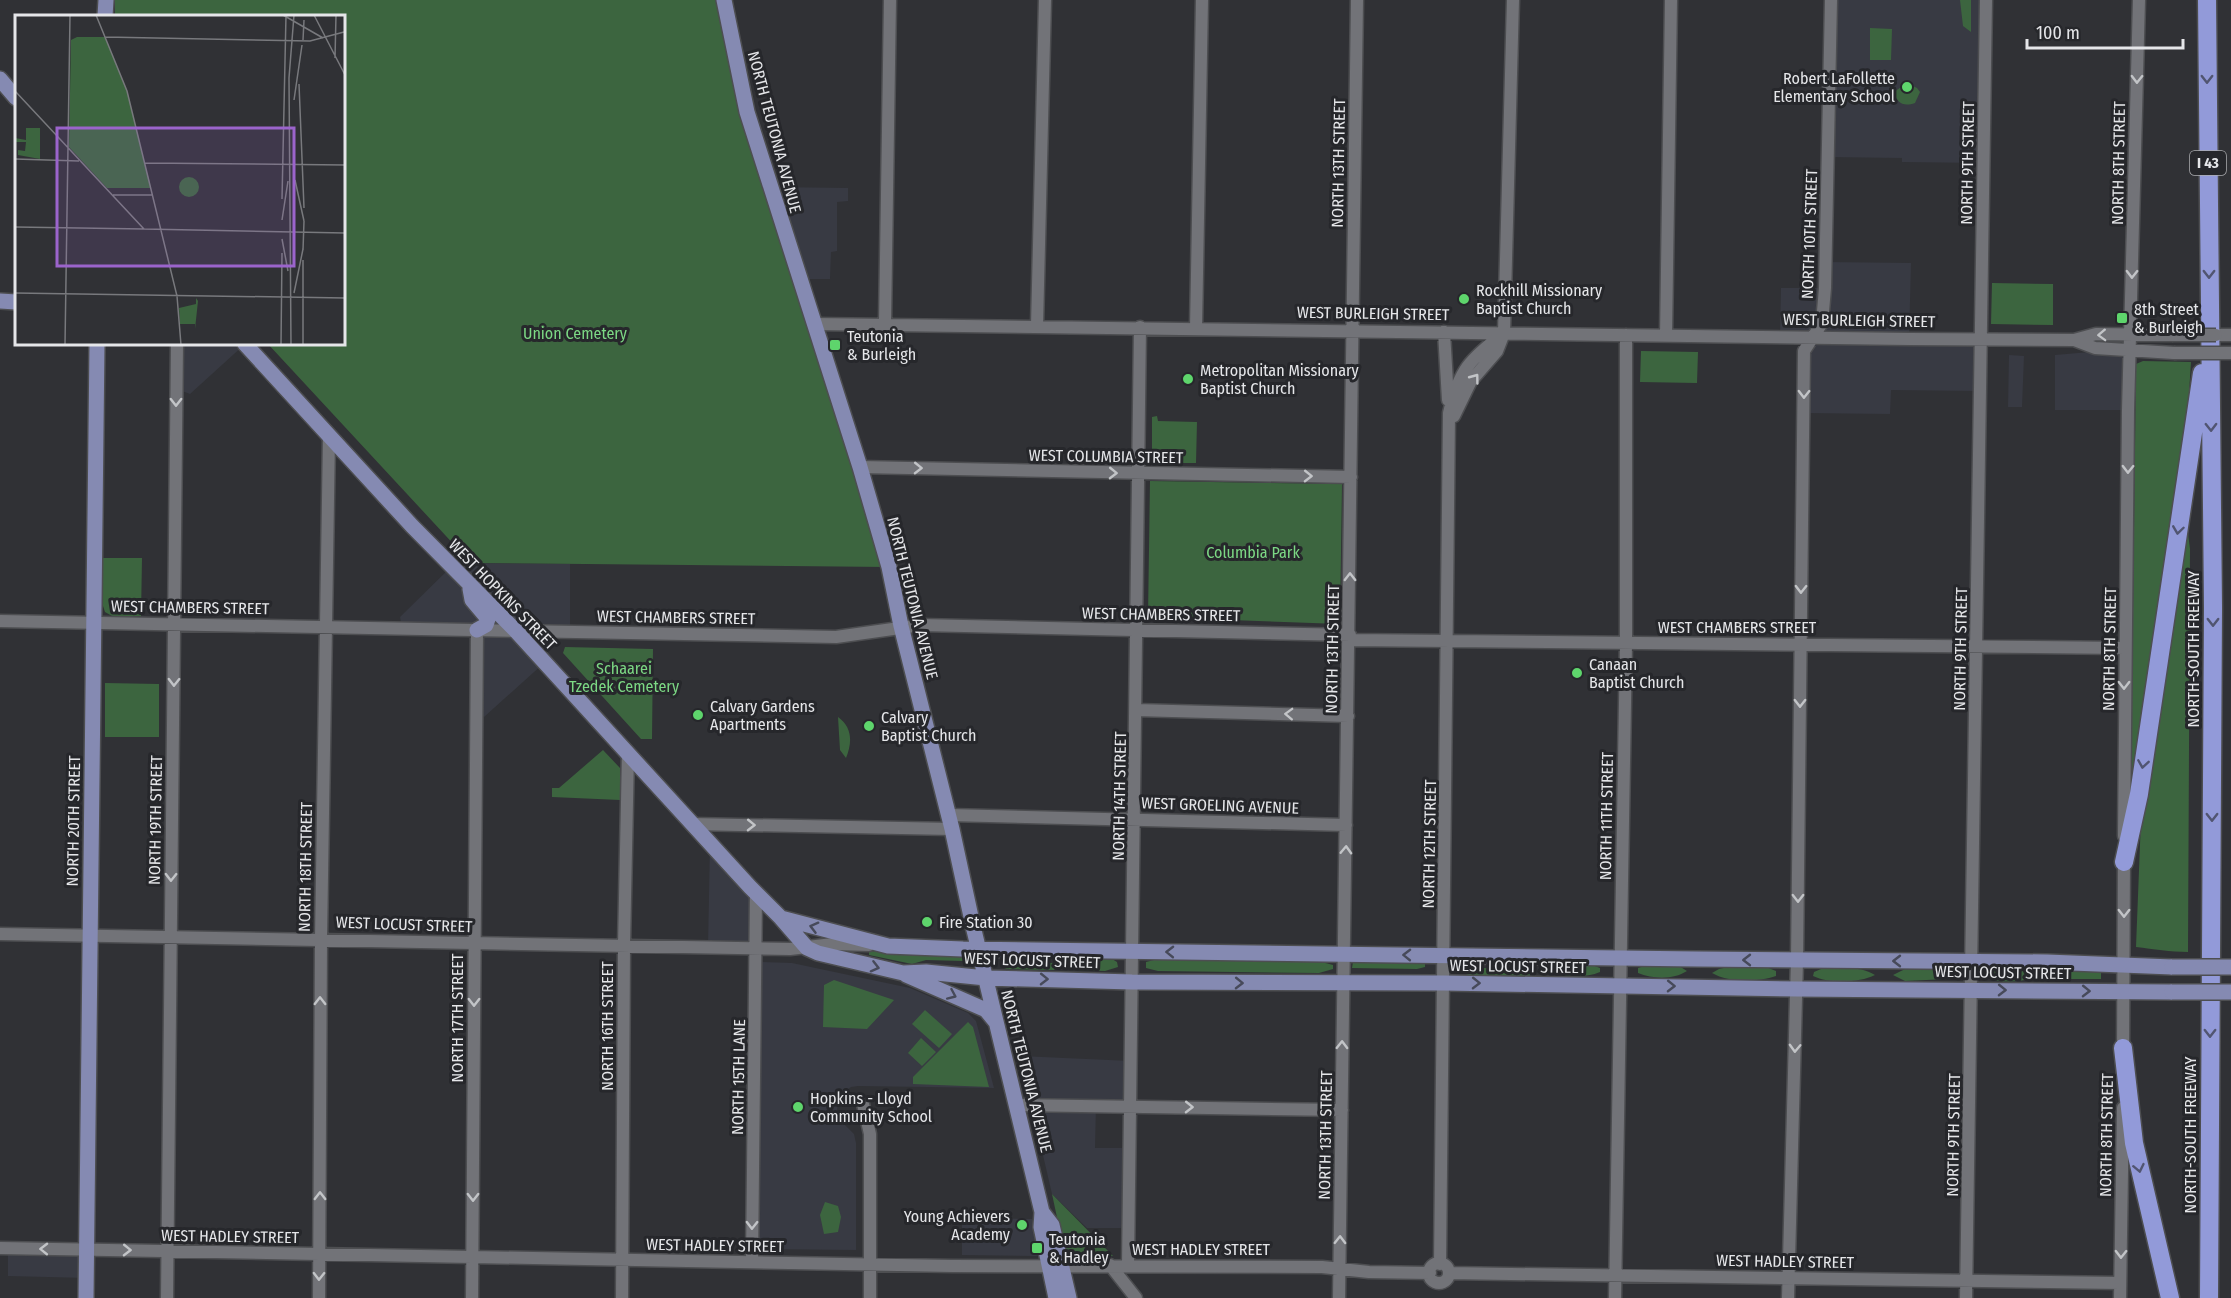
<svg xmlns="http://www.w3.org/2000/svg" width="2231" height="1298" font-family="'Fira Sans Condensed',sans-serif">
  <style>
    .built { fill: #383a43 }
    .green { fill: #3c653f }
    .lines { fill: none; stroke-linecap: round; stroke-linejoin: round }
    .minor-casing { stroke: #4d4e51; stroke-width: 15 }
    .major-casing { stroke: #4d4e51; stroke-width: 18 }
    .highway-casing { stroke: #4d4e51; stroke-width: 21 }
    .minor { stroke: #727378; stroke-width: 12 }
    .major { stroke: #858ab2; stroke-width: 15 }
    .highway { stroke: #929ad9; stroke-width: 18 }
    .minor-bridge-casing { stroke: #4d4e51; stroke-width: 15; stroke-linecap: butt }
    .major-bridge-casing { stroke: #4d4e51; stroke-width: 18; stroke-linecap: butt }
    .minor-bridge { stroke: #727378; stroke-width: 12 }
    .major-bridge { stroke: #858ab2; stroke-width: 15 }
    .oneway { stroke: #c2c4c7 }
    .oneway2 { stroke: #515571 }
    .oneway3 { stroke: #474a5a }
    .poi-dot { fill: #5ed56c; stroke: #26272b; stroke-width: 2 }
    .labels { text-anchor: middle; stroke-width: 6; stroke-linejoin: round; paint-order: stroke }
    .shield { fill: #26272b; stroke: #acadb0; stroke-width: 1.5 }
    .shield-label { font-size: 15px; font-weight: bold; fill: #e5e6e9 }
    .poi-label { font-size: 16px; fill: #e5e6e9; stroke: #26272b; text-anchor: start }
    .street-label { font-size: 16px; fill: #e5e6e9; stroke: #26272b }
    .park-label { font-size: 16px; fill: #7cd884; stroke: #26272b }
    .inset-road { fill: none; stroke: #78797d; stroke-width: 1.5 }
    .view { fill: #9b64cc; fill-opacity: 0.15; stroke: #9b64cc; stroke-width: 3 }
    .inset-edge { fill: none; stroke: #e5e6e9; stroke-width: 3 }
  </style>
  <rect width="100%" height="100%" fill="#303135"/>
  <path class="built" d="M1831,0H1986L1983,163L1902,162V158L1828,157Z
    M770,187L848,188V201L837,202V251L831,252L830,279H799Z
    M1825,262L1911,263L1909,339L1969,340L1980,354L1979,391L1891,390L1890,414L1804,413V351L1813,338L1780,337L1781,288H1825Z
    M177,344H245L190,394L177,389Z
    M2113,350L2130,351L2128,410H2055V355Z
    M2009,355L2024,356L2022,407H2008Z
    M450,563L570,564V632L516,630L544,663L484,717L475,707L476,630L402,628L400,617L452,566Z
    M710,844L756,893V948L708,947Z
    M759,962L792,963L910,988L968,1013L976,1021L994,1088L858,1086L851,1087L844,1092L838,1101L837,1112L843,1123L854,1134L856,1143V1250L759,1249Z
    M1020,1056L1131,1061L1130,1105H1096L1095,1148H1131L1128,1228H1087L1052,1194Z
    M962,1218L1032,1219L1039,1255L1036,1256L962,1255Z
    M8,1248L87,1250V1278L8,1276Z"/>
  <path class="green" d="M115,0H724L733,46L889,567L471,563L268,344H344V16H115Z
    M1960,0H1971V32L1963,26Z
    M1870,28L1892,29L1891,60H1870Z
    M1907,83L1917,88L1920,92L1915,103C1903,107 1897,103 1894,92Z
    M1992,283L2053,284V325L1991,324Z
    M1641,351L1698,352L1697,383L1640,382Z
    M2143,361L2191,362L2187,424L2135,774L2131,773L2136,364Z
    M1157,416L1158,421L1197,422L1196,463H1152V417Z
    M1150,481L1342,484L1340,624L1148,617Z
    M2186,517L2190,549L2188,952C2170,952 2154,949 2136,947L2141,819Z
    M103,558H142L141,616H112L105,612L103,606Z
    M565,647L653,649L652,739H641L563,653Z
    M105,683L159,684V737H105Z
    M838,717C853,728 852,743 846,758L840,750Z
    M603,750L620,768V800L552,797V788H559Z
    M869,951L956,955L963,957V961L926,960L912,964L869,955Z
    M1077,958L1112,959L1117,962L1118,967L1105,971L1077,970L1072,964Z
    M1158,959L1318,961L1333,965V969L1319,973L1158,971L1146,968V962Z
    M1008,962L1054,963L1057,967L1054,970L1007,969L1001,967L1000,964Z
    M1353,962H1419L1425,964V967L1417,969L1352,968Z
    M1560,964L1592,965L1600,968V972C1586,978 1564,978 1550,971V969Z
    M1648,965L1679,966L1687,971C1673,980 1653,979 1638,973V968Z
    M1728,967H1766L1776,971V976C1758,982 1729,983 1712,973L1719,969Z
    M1468,968H1530V976L1469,975L1462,973V969Z
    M1821,969C1839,969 1860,965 1875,975C1859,983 1830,984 1813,976L1814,972Z
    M1905,969L1948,970V979L1905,981L1893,975Z
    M1996,970H2026L2038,976C2023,982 2003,984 1989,978V973Z
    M2101,970V979H2069L2059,976V974L2070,971Z
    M834,980L894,1000L867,1029L823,1027L824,985Z
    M925,1010L952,1034L939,1048L912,1024Z
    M968,1022L973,1027L989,1087L913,1084V1077Z
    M921,1038L936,1052L922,1066L908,1053Z
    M1052,1194L1113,1256L1073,1257L1065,1255Z
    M825,1202L838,1206L841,1217L838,1232L824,1234L820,1215Z"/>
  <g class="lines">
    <defs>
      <path id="minor" d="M885,323L890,0
        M815,324L1909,339L2074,340L2096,334L2172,335
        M1037,326L1045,0
        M1196,328L1202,0
        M1444,332L1448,400
        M2216,335H2231
        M1666,336L1671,0
        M2074,340L2095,348L2174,353
        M1454,416L1471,381L1497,351L1504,333L1513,0
        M860,467L1351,477
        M0,621L836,637L921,625L1350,635
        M1350,640L2125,648
        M1136,710L1348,716
        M949,815L1346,825
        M692,824L952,829
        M2124,836L2128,410L2139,0
        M0,934L790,949L833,944L869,945
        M2123,1055L2124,856
        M863,1104L870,1134V1298
        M1017,1105L1342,1110
        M0,1248L952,1266L1322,1267L1369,1272L1430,1273
        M752,1262L756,893
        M1429 1273a10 10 0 1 1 20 0a10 10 0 1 1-20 0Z
        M1440,1264L1449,413C1459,370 1470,359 1504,333
        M1110,1265L1136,1298
        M1128,1265L1140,327
        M1449,1273L2120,1283
        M167,1298L177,344
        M319,1298L321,939L329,437
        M472,1298L477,630
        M622,1298L624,946L628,754
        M1339,1298L1357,0
        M1615,1298L1626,643V335
        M1788,1298L1797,960L1804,351L1822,323L1825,288L1831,0
        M1966,1298C1973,865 1979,433 1986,0
        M2120,1298L2123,1108"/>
      <path id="major" d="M724,0L747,112L860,467L889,567L901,626L952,829L973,926L1042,1212L1041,1227L1056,1298
        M105,16L106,0
        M0,79L16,98
        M0,301L16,302
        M245,344L412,526L515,630L750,887L781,918L807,948L818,953L903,973L926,972L986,978L1132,982L1444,983L1797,989L2172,992
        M470,589L472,600L488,619L486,625L477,630
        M781,918L888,946L963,949L1697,959L2047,962L2172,967
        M906,975L986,1010L995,1021
        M1042,1212L1052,1225L1069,1298
        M86,1298L97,344"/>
      <path id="highway" d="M2207,0L2213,608L2209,1298
        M2124,862L2139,794L2202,373
        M2123,1048L2134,1143L2170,1298"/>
    </defs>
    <use href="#minor" class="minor-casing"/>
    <use href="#major" class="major-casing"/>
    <use href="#highway" class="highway-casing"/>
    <use href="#minor" class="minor"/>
    <use href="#major" class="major"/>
    <use href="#highway" class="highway"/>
    <defs>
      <path id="minor-bridge" d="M2172,335H2216
        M2174,353H2231"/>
      <path id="major-bridge" d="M2172,967H2231
        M2172,992H2231"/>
    </defs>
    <use href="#minor-bridge" class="minor-bridge-casing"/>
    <use href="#major-bridge" class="major-bridge-casing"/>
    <use href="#minor-bridge" class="minor-bridge"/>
    <use href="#major-bridge" class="major-bridge"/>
  </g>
  <defs><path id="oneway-chevron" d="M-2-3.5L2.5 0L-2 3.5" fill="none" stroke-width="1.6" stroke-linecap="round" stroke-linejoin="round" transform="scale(1.5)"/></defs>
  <g class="oneway">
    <use href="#oneway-chevron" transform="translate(2137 79) rotate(91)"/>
    <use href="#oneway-chevron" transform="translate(2132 274) rotate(91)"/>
    <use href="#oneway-chevron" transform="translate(2102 335) rotate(178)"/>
    <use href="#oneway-chevron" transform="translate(1475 378) rotate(-53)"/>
    <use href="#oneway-chevron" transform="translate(1804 394) rotate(91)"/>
    <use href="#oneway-chevron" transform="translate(176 402) rotate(90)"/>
    <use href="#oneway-chevron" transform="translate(918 468) rotate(1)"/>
    <use href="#oneway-chevron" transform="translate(2128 469) rotate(91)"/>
    <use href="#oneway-chevron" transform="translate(1113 473) rotate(1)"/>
    <use href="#oneway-chevron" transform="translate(1308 476) rotate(1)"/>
    <use href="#oneway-chevron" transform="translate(1350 577) rotate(-90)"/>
    <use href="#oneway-chevron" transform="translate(1801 589) rotate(91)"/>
    <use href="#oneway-chevron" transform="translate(174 682) rotate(91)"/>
    <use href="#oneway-chevron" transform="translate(2124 685) rotate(90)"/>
    <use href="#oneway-chevron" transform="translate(1800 703) rotate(90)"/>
    <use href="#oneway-chevron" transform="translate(1289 714) rotate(-178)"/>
    <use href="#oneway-chevron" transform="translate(751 825) rotate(1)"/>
    <use href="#oneway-chevron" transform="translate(1346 850) rotate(-88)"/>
    <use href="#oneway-chevron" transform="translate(171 877) rotate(91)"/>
    <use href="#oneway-chevron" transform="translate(1798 898) rotate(90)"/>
    <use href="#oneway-chevron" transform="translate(2124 913) rotate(90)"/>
    <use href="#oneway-chevron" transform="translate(320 1001) rotate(-90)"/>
    <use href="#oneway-chevron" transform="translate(474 1002) rotate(90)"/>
    <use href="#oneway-chevron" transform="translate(1342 1045) rotate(-89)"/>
    <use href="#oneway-chevron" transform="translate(1795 1048) rotate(92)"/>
    <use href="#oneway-chevron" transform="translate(1189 1107) rotate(1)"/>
    <use href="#oneway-chevron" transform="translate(320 1196) rotate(-90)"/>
    <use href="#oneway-chevron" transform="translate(473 1197) rotate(90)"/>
    <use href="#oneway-chevron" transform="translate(752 1225) rotate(91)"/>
    <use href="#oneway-chevron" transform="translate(1340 1240) rotate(-89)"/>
    <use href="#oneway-chevron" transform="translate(44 1249) rotate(-179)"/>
    <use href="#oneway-chevron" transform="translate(127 1250) rotate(1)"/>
    <use href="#oneway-chevron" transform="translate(2121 1254) rotate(91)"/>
    <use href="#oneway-chevron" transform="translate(319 1276) rotate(91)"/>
  </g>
  <g class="oneway2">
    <use href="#oneway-chevron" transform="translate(2207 79) rotate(90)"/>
    <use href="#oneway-chevron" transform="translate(2209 274) rotate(90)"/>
    <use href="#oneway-chevron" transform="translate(2211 427) rotate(89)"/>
    <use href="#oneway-chevron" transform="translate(2178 530) rotate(98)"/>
    <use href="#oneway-chevron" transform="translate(2213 622) rotate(90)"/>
    <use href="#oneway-chevron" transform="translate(2143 764) rotate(99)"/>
    <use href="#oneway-chevron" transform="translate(2212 817) rotate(90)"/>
    <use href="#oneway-chevron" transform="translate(2210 1033) rotate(90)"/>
    <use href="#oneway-chevron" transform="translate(2139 1168) rotate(78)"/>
  </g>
  <g class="oneway3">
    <use href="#oneway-chevron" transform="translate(814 927) rotate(-165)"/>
    <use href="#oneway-chevron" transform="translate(1170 952) rotate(-179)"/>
    <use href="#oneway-chevron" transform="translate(1407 955) rotate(-179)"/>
    <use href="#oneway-chevron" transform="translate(1747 960) rotate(-180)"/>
    <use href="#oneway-chevron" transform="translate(1897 961) rotate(180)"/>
    <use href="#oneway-chevron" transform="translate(875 967) rotate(14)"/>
    <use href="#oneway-chevron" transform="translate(1044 979) rotate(1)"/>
    <use href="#oneway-chevron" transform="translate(1239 983) rotate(1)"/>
    <use href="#oneway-chevron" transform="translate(1476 983) rotate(1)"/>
    <use href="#oneway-chevron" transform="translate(1671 986) rotate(1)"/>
    <use href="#oneway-chevron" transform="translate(2002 990) rotate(1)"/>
    <use href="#oneway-chevron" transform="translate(2086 991) rotate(1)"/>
    <use href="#oneway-chevron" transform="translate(952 995) rotate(24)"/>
  </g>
  <g class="poi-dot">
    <circle cx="1907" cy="87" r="6"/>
    <circle cx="1464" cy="299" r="6"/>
    <rect x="2116" y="312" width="12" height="12" rx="3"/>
    <rect x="829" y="339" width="12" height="12" rx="3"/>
    <circle cx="1188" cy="379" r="6"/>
    <circle cx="1577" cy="673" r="6"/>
    <circle cx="698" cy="715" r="6"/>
    <circle cx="869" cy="726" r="6"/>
    <circle cx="927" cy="922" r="6"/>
    <circle cx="798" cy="1107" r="6"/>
    <circle cx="1022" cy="1225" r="6"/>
    <rect x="1031" y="1242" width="12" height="12" rx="3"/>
  </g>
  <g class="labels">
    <rect class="shield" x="2190" y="151" width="36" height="24" rx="4.5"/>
    <g class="shield-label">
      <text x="2208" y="168">I 43</text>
    </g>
    <g class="poi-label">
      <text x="1895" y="84" text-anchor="end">Robert LaFollette<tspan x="1895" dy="18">Elementary School</tspan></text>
      <text x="1476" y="296">Rockhill Missionary<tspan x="1476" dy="18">Baptist Church</tspan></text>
      <text x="2134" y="315">8th Street<tspan x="2134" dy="18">&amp; Burleigh</tspan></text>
      <text x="847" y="342">Teutonia<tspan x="847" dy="18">&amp; Burleigh</tspan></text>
      <text x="1200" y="376">Metropolitan Missionary<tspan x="1200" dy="18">Baptist Church</tspan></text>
      <text x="1589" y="670">Canaan<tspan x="1589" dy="18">Baptist Church</tspan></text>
      <text x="710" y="712">Calvary Gardens<tspan x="710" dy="18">Apartments</tspan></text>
      <text x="881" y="723">Calvary<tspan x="881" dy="18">Baptist Church</tspan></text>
      <text x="939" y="928">Fire Station 30</text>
      <text x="810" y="1104">Hopkins - Lloyd<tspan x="810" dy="18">Community School</tspan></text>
      <text x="1010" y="1222" text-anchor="end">Young Achievers<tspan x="1010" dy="18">Academy</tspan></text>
      <text x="1049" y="1245">Teutonia<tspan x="1049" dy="18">&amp; Hadley</tspan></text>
    </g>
    <g class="street-label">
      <text transform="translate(775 132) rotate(75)" y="6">NORTH TEUTONIA AVENUE</text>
      <text transform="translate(1338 163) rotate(-89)" y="6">NORTH 13TH STREET</text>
      <text transform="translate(1967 163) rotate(-89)" y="6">NORTH 9TH STREET</text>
      <text transform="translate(2118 163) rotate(-89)" y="6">NORTH 8TH STREET</text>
      <text transform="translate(1809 234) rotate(-88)" y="6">NORTH 10TH STREET</text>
      <text transform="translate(1373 313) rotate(1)" y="6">WEST BURLEIGH STREET</text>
      <text transform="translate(1859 320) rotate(1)" y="6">WEST BURLEIGH STREET</text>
      <text transform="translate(1106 456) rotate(1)" y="6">WEST COLUMBIA STREET</text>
      <text transform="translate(503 594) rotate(46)" y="6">WEST HOPKINS STREET</text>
      <text transform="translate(913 598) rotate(76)" y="6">NORTH TEUTONIA AVENUE</text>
      <text transform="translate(190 607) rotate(1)" y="6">WEST CHAMBERS STREET</text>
      <text transform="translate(1161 614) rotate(1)" y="6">WEST CHAMBERS STREET</text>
      <text transform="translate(676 617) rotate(1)" y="6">WEST CHAMBERS STREET</text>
      <text x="1737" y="633">WEST CHAMBERS STREET</text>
      <text transform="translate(1332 649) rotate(-89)" y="6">NORTH 13TH STREET</text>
      <text transform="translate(1960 649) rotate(-89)" y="6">NORTH 9TH STREET</text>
      <text transform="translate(2109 649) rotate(-89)" y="6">NORTH 8TH STREET</text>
      <text transform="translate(2193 649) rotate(-90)" y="6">NORTH-SOUTH FREEWAY</text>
      <text transform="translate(1119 796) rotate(-89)" y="6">NORTH 14TH STREET</text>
      <text transform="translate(1220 805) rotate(2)" y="6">WEST GROELING AVENUE</text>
      <text transform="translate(1606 816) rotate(-89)" y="6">NORTH 11TH STREET</text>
      <text transform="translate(155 820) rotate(-89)" y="6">NORTH 19TH STREET</text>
      <text transform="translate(73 821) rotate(-89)" y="6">NORTH 20TH STREET</text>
      <text transform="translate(1429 844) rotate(-89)" y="6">NORTH 12TH STREET</text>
      <text transform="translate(305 867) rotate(-89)" y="6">NORTH 18TH STREET</text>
      <text transform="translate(404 924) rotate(2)" y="6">WEST LOCUST STREET</text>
      <text transform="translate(1032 960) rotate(2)" y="6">WEST LOCUST STREET</text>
      <text transform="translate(1518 966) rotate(1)" y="6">WEST LOCUST STREET</text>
      <text transform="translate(2003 972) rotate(1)" y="6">WEST LOCUST STREET</text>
      <text transform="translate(457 1018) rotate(-90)" y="6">NORTH 17TH STREET</text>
      <text transform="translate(607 1026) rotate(-90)" y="6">NORTH 16TH STREET</text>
      <text transform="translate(1027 1071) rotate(76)" y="6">NORTH TEUTONIA AVENUE</text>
      <text transform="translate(738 1077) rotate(-89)" y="6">NORTH 15TH LANE</text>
      <text transform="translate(1325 1135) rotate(-89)" y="6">NORTH 13TH STREET</text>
      <text transform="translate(1953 1135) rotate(-89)" y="6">NORTH 9TH STREET</text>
      <text transform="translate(2106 1135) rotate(-89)" y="6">NORTH 8TH STREET</text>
      <text transform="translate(2190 1135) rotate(-90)" y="6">NORTH-SOUTH FREEWAY</text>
      <text transform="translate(230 1236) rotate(1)" y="6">WEST HADLEY STREET</text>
      <text transform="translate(715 1245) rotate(1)" y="6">WEST HADLEY STREET</text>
      <text x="1201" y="1255">WEST HADLEY STREET</text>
      <text transform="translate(1785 1261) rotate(1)" y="6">WEST HADLEY STREET</text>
    </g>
    <g class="park-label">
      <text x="575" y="339">Union Cemetery</text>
      <text x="1253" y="558">Columbia Park</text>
      <text x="624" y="674">Schaarei<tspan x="624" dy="18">Tzedek Cemetery</tspan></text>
    </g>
  </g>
  <g transform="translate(15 15)">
    <rect width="330" height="330" fill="#303135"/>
    <path d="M62,22H90L112,76L136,173H92L54,132L56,25ZM11,113H25V144L3,140V135L10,136L11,127H0V123L11,125ZM164 172a10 10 0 1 1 20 0a10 10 0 1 1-20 0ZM181,283L183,286L180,314V309H165L164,293L181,289Z" fill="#3c653f"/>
    <path class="inset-road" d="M81,0L112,76L162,281L166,330M268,0L308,23M299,0L330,60M90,22L295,26L329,17M288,25L289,5M320,43L321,0M284,69L289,193M0,76L129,214L330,218M279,85L287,30M0,144L64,146M129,148L330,150M280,165L289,206M98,180H138M267,184L271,0M267,205L273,166M0,212L129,214M267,224L273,256M288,235L289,206M0,278L330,283M279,278L288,234M50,330L55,0M266,330L267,238M276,330L274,63L279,0M288,330V245"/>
    <path class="view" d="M42,113H279V251H42Z"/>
    <rect width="330" height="330" class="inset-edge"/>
  </g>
  <path d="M2027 39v9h156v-9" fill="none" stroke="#e5e6e9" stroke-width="3"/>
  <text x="2036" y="39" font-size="18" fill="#e5e6e9" stroke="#26272b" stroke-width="4.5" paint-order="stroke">100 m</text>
</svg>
